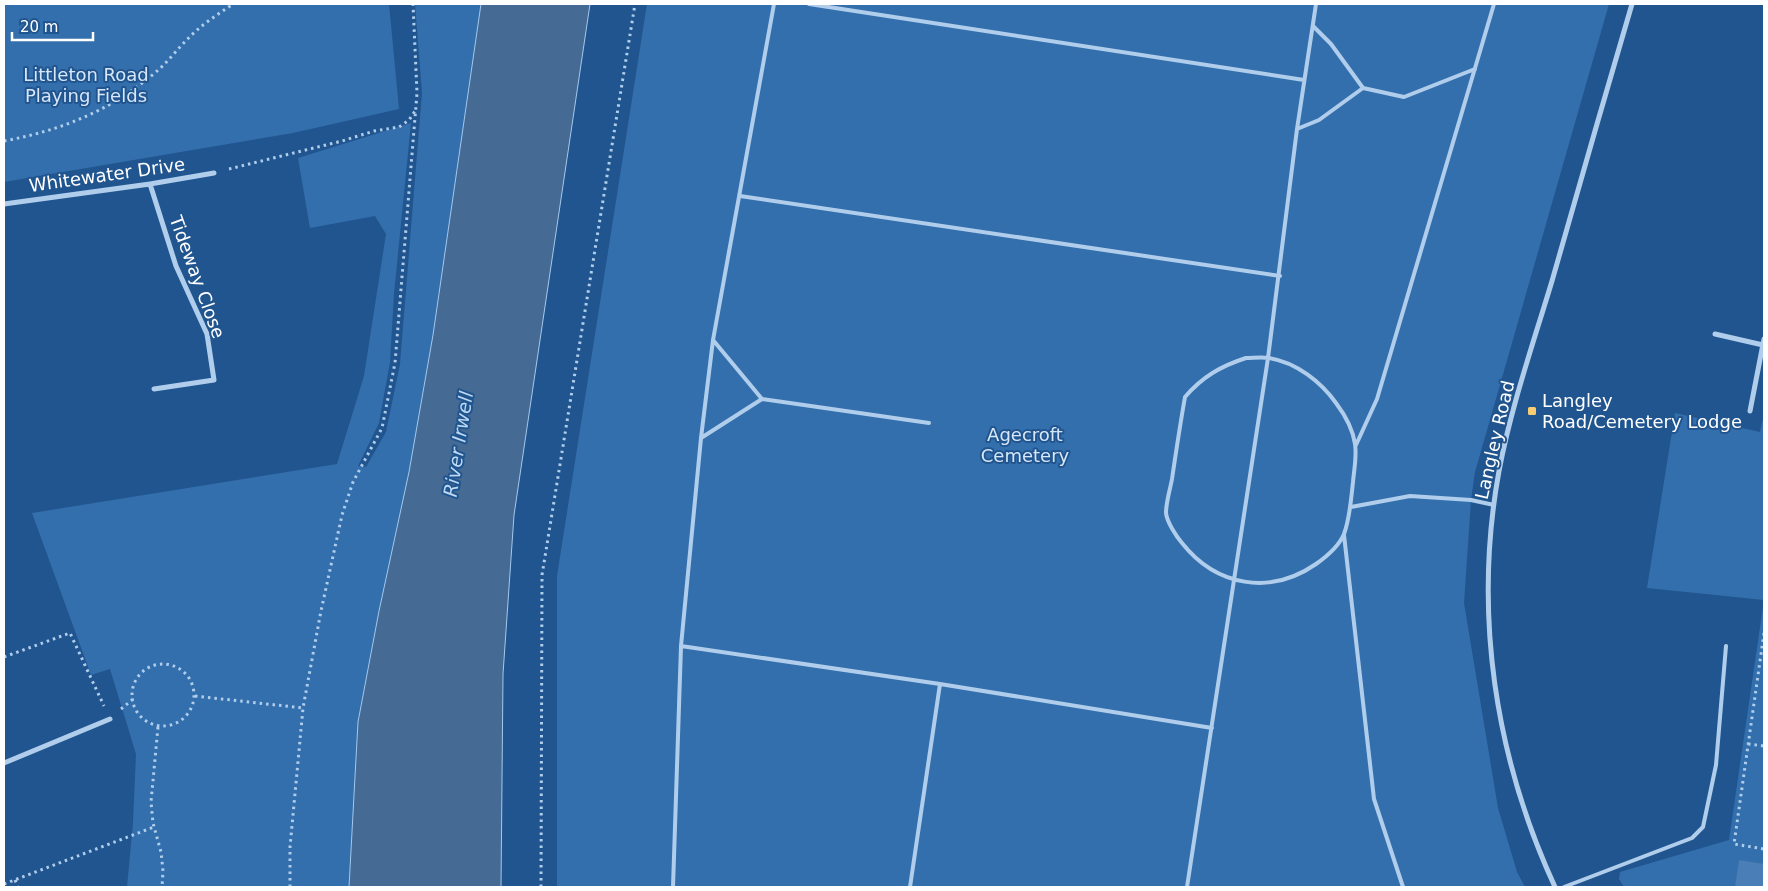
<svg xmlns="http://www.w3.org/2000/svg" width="1768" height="891" font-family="'DejaVu Sans',sans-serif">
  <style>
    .green { fill: #346fad }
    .water { fill: #456a93; stroke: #a4c9ee }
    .building { fill: #497eb6 }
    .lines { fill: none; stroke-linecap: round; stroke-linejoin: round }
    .path { stroke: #b0ceec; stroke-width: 3; stroke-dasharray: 2.5 4; stroke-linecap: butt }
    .lane { stroke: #b0ceec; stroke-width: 4 }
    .street { stroke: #b0ceec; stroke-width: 5 }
    .poi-dot { fill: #f9cd72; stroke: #21558f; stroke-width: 2 }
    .labels { text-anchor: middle; stroke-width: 4; stroke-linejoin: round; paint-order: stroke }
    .park-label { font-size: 18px; fill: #d6e7f9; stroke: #21558f }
    .street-label { font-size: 18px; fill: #fff; stroke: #21558f }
    .poi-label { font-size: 18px; fill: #fff; stroke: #21558f; text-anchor: start }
    .water-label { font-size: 19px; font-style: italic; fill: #bdd8f3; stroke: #21558f }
  </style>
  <rect width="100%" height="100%" fill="#21558f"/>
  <path class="green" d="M4,4H389L399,109L293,133L4,182Z
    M415,4H481L433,335L409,472L379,611L358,722L349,887H127L133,823L136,754L110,669L91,675L32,513L337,464L364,376L386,234L375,216L310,228L298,158L411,123L394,294L390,362L379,423L358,466L366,467L386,432L400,364L422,93Z
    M647,4H1609L1475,472L1471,500L1464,603L1498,808L1517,872L1525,887H557V576Z
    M1675,413L1760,432L1764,415V887H1624L1619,879L1620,872L1729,840L1764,600L1647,588Z"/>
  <path class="water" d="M481,4H590L514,515L503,674L501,887H349L358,722L379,611L409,472L433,335Z"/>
  <path class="building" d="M1739,860L1764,864V887H1735Z"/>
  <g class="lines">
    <path class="path" d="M4,141C62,130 110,111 156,72C170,60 181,44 196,31C207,21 220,13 233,4
      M229,169L342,141L374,131L399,127L409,120L415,111
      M1764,633L1734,844L1764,849
      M4,657L70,633L104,706
      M132 695a31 31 0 1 1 62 0a31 31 0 1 1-62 0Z
      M195,696L303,708
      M121,709L132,700
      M158,727L151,802L153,823L161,852L163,871L162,887
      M1748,744L1764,746
      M15,880L18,887
      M4,884L154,827
      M290,887V847L303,708L321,611L342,515L353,482L382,428L395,363L417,93L413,4
      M541,887L542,575L635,4"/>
    <path class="lane" d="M809,4L1304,80
      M1313,26L1331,44L1363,88
      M1297,129L1319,120L1363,88L1404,97L1475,69
      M740,196L1280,276
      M713,340L762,399
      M1246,358C1253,358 1262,357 1269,358C1296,362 1321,382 1336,403C1345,415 1353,430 1355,444C1357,456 1354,470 1353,482C1351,499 1350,518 1344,534C1339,546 1326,557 1316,564C1270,596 1216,586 1182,543C1176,536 1167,522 1166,513C1166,502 1170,490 1172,479C1176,452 1180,425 1185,397C1202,377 1221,366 1246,358Z
      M701,438L762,399L929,423
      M1356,445L1377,399L1494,4
      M1351,507L1410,496L1471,500L1494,505
      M1344,535L1374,799L1403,887
      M681,646L940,684L1212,728
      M673,887L681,646L701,438L713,340L774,4
      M910,887L940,684
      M1187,887L1268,358L1297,129L1316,4
      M1564,887L1692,838L1703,827L1716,765L1726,646"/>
    <path class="street" d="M150,184L176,266L207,334L214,380L154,389
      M4,204L150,184L214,173
      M1715,334L1763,345
      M1750,411L1764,339
      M4,763L110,719
      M1555,887C1495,757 1473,613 1499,471C1511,407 1533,344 1552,281C1578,189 1605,96 1632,4"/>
  </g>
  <rect class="poi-dot" x="1527" y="406" width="10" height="10" rx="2.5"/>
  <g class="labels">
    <g class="park-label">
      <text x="86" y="81">Littleton Road<tspan x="86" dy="21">Playing Fields</tspan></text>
      <text x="1025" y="441">Agecroft<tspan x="1025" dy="21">Cemetery</tspan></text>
    </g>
    <g class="street-label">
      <text transform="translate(107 175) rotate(-8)" y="6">Whitewater Drive</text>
      <text transform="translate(197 277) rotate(70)" y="6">Tideway Close</text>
      <text transform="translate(1495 440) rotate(-77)" y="6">Langley Road</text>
    </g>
    <g class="poi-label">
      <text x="1542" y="407">Langley<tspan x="1542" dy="21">Road/Cemetery Lodge</tspan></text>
    </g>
    <g class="water-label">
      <text transform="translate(458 444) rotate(-81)" y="7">River Irwell</text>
    </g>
  </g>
  <rect width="1768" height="891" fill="none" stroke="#ffffff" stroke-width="10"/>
  <path d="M12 32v8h81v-8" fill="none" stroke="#ffffff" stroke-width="2.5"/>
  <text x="20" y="32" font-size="15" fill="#ffffff" stroke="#21558f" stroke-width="4" paint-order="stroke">20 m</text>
</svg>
